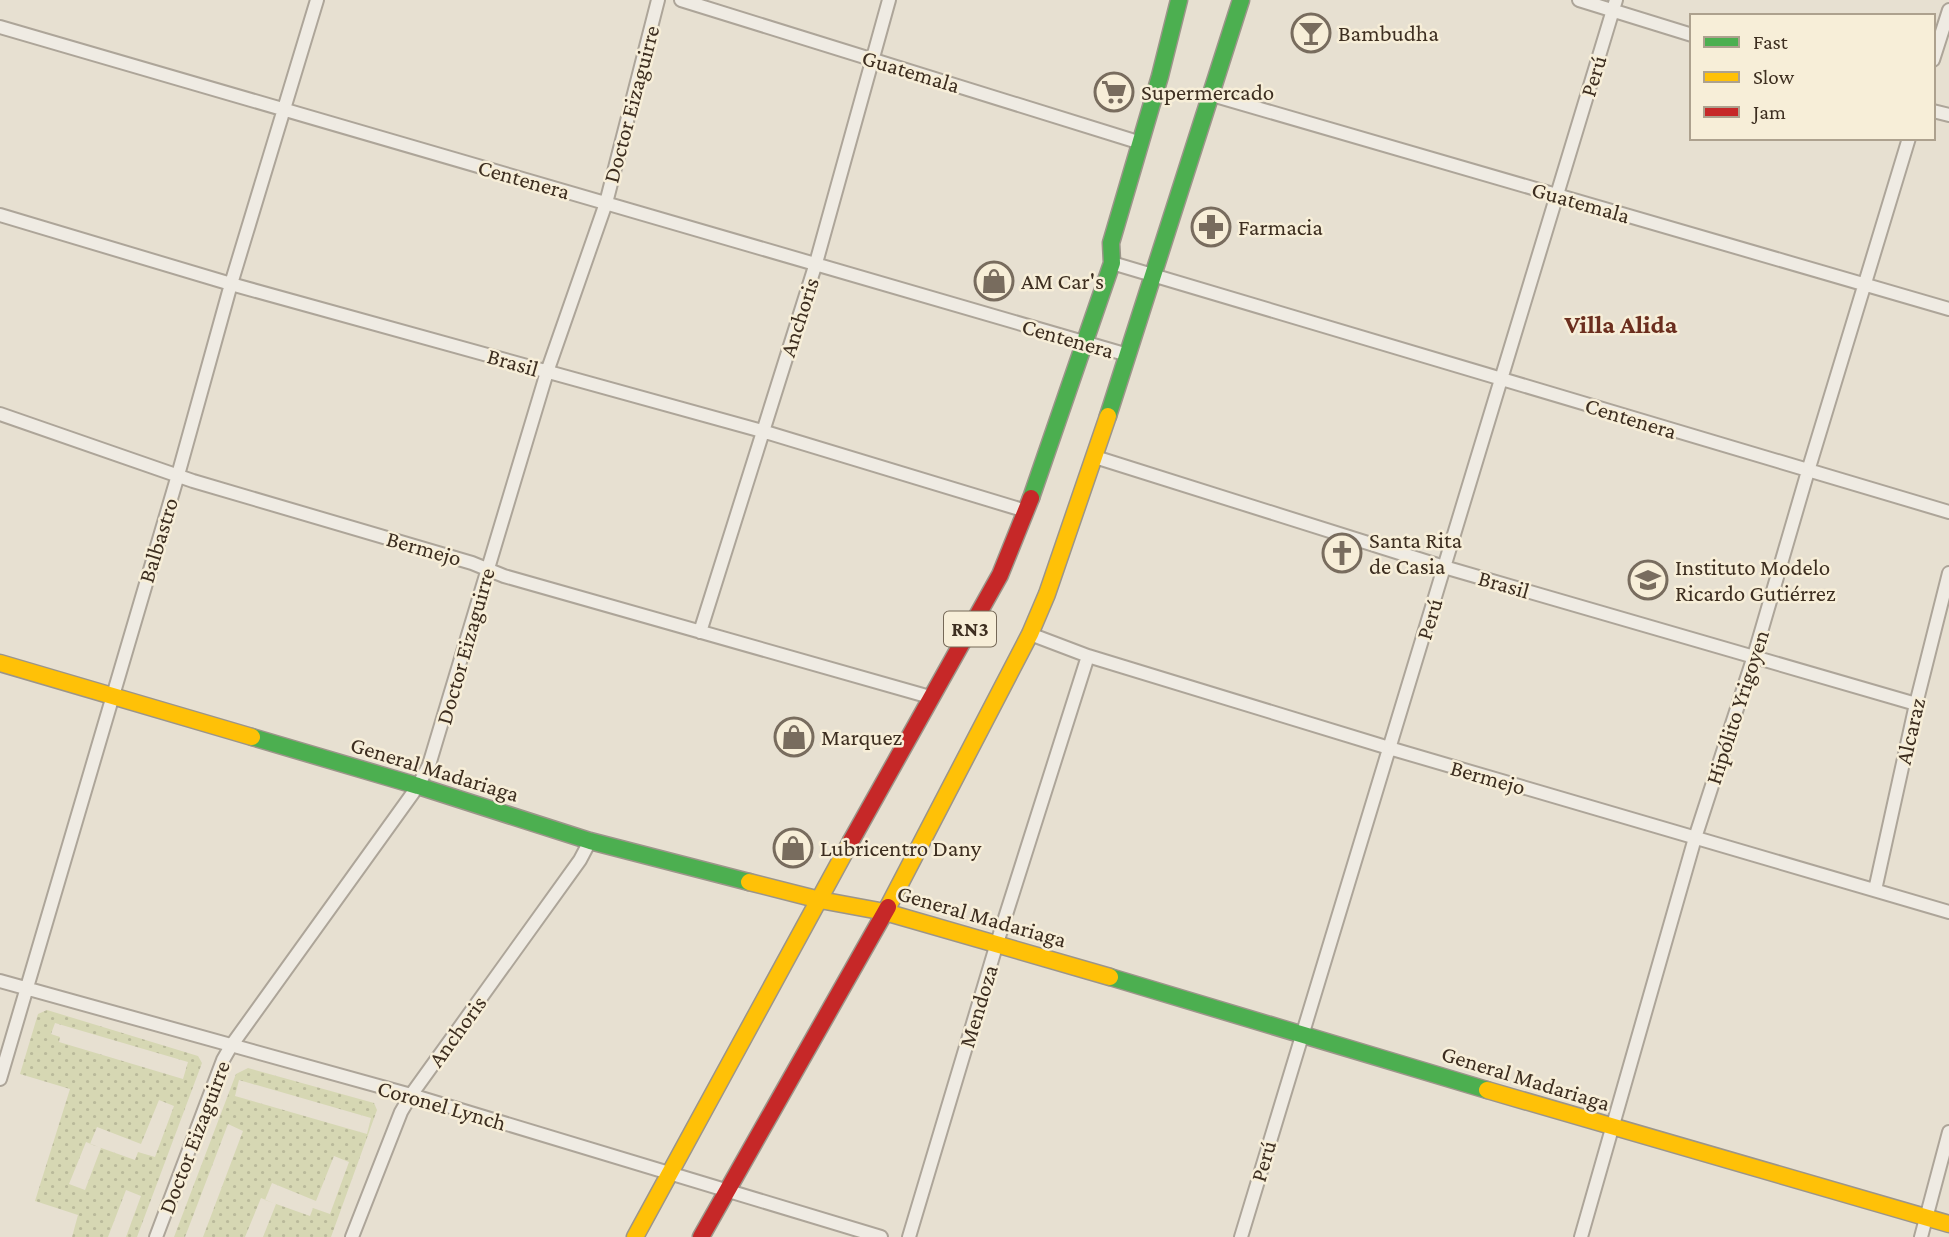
<svg xmlns="http://www.w3.org/2000/svg" width="1949" height="1237" font-family="'Crimson Pro',serif">
  <style>
    .grass { fill: url(#grass-dots); fill-rule: evenodd }
    .lines { fill: none; stroke-linecap: round; stroke-linejoin: round }
    .street-casing { stroke: #ada599; stroke-width: 16 }
    .fast-casing { stroke: #9c958a; stroke-width: 19 }
    .slow-casing { stroke: #9c958a; stroke-width: 19 }
    .jam-casing { stroke: #9c958a; stroke-width: 19 }
    .street { stroke: #efebe3; stroke-width: 12 }
    .fast { stroke: #4caf50; stroke-width: 16 }
    .slow { stroke: #ffc107; stroke-width: 16 }
    .jam { stroke: #c62828; stroke-width: 16 }
    .labels { text-anchor: middle; stroke-width: 5; stroke-linejoin: round; paint-order: stroke }
    .shield { fill: #f7eed8; stroke: #756857; stroke-width: 2 }
    .shield-label { font-size: 21px; font-weight: bold; fill: #3d2e20 }
    .poi-label { font-size: 23px; fill: #3d2e20; stroke: #f7eed8; text-anchor: start }
    .street-label { font-size: 23px; fill: #3d2e20; stroke: #f7eed8 }
    .quarter-label { font-size: 26px; font-weight: bold; fill: #6b2e1e; stroke: #f7eed8 }
  </style>
  <defs>
    <pattern id="grass-dots" width="8" height="8" patternUnits="userSpaceOnUse" patternTransform="scale(1.75)"><rect width="8" height="8" fill="#d6d7b3"/><path d="M2 2h.1M6 6h.1" fill="none" stroke="#b9b99a" stroke-width="1.8" stroke-linecap="round"/></pattern>
  </defs>
  <rect width="100%" height="100%" fill="#e7e0d1"/>
  <path class="grass" d="M47,1010L198,1056L202,1063L137,1237H126L141,1196L126,1190L108,1237H72L78,1215L35,1201L70,1089L20,1074L38,1014ZM55,1023L188,1062L183,1079L59,1042L60,1037L51,1034ZM159,1100L174,1106L155,1157L138,1152L135,1160L90,1144L97,1127L141,1144ZM86,1142L101,1148L85,1190L69,1184Z
    M248,1068L374,1103L377,1110L331,1237H263L276,1204L261,1198L245,1237H203L243,1131L228,1124L185,1237H174L236,1074ZM239,1080L371,1118L367,1134L235,1096ZM334,1156L349,1162L330,1214L313,1208L310,1216L265,1200L272,1183L316,1201Z"/>
  <g class="lines">
    <defs>
      <path id="street" d="M681,0L1141,143
        M1579,0L1692,35
        M0,27L1128,355
        M1933,60L1949,10
        M1212,95L1949,309
        M1933,111L1949,115
        M0,215L231,284L762,431L1026,511
        M1112,263L1949,512
        M0,414L193,481L472,563L504,576L930,697
        M1095,457L1444,567L1916,704
        M700,632L816,263L889,0
        M1030,634L1088,656L1389,748L1949,912
        M1875,890L1916,704L1949,573
        M0,981L411,1095L881,1237
        M0,1079L178,475L231,284L317,0
        M156,1237L223,1060L231,1046L418,786L429,765L547,372L606,203L658,0
        M352,1237L401,1112L411,1095L580,860L590,841
        M909,1237L997,943L1088,656
        M1241,1237L1616,0
        M1581,1237L1695,838L1754,656L1808,471L1909,138
        M1921,1237L1949,1132"/>
      <path id="fast" d="M1108,416L1241,0
        M1031,498L1112,263L1111,243L1160,76L1179,0
        M252,737L418,786L590,841L749,882
        M1110,977L1487,1090"/>
      <path id="slow" d="M0,663L252,737
        M749,882L820,900L885,912L1110,977
        M888,907L1030,634L1047,594L1108,416
        M1487,1090L1949,1224
        M635,1237L851,841"/>
      <path id="jam" d="M851,841L1000,575L1031,498
        M701,1237L888,907"/>
    </defs>
    <use href="#street" class="street-casing"/>
    <use href="#fast" class="fast-casing"/>
    <use href="#slow" class="slow-casing"/>
    <use href="#jam" class="jam-casing"/>
    <use href="#street" class="street"/>
    <use href="#fast" class="fast"/>
    <use href="#slow" class="slow"/>
    <use href="#jam" class="jam"/>
  </g>
  <defs>
    <symbol id="bar-ring" viewBox="-11 -11 22 22"><circle r="9.5" fill="#f7eed8" stroke="#786c5e" stroke-width="1.5"/><path d="M-6-5H6L.8 .8V4.5H3.5V6h-7V4.5H-.8V.8Z" fill="#786c5e"/></symbol>
    <symbol id="supermarket-ring" viewBox="-11 -11 22 22"><circle r="9.5" fill="#f7eed8" stroke="#786c5e" stroke-width="1.5"/><path d="M-6-5.5h2.5l.6 2H6L4.5 2H-2.5L-4.4-4H-6ZM-1.5 3.2a1.3 1.3 0 1 0 .1 0ZM3 3.2a1.3 1.3 0 1 0 .1 0Z" fill="#786c5e"/></symbol>
    <symbol id="pharmacy-ring" viewBox="-11 -11 22 22"><circle r="9.5" fill="#f7eed8" stroke="#786c5e" stroke-width="1.5"/><path d="M-2-6h4v4h4v4h-4v4h-4v-4h-4v-4h4Z" fill="#786c5e"/></symbol>
    <symbol id="shop-ring" viewBox="-11 -11 22 22"><circle r="9.5" fill="#f7eed8" stroke="#786c5e" stroke-width="1.5"/><path d="M-5-2.5h2.3a2.7 3.5 0 0 1 5.4 0H5L5.5 6h-11ZM-1.5-2.5h3a1.5 2.3 0 0 0-3 0Z" fill="#786c5e"/></symbol>
    <symbol id="church-ring" viewBox="-11 -11 22 22"><circle r="9.5" fill="#f7eed8" stroke="#786c5e" stroke-width="1.5"/><path d="M-1.2-6h2.4v3.5h3.3v2.4h-3.3V6h-2.4V-.1h-3.3v-2.4h3.3Z" fill="#786c5e"/></symbol>
    <symbol id="school-ring" viewBox="-11 -11 22 22"><circle r="9.5" fill="#f7eed8" stroke="#786c5e" stroke-width="1.5"/><path d="M0-5L7-2L0 1L-7-2ZM-4 1L0 2.5L4 1V4Q0 6-4 4Z" fill="#786c5e"/></symbol>
  </defs>
  <g fill-rule="evenodd">
    <use href="#bar-ring" x="1289" y="11" width="44" height="44"/>
    <use href="#supermarket-ring" x="1092" y="70" width="44" height="44"/>
    <use href="#pharmacy-ring" x="1189" y="205" width="44" height="44"/>
    <use href="#shop-ring" x="972" y="259" width="44" height="44"/>
    <use href="#church-ring" x="1320" y="531" width="44" height="44"/>
    <use href="#school-ring" x="1626" y="558" width="44" height="44"/>
    <use href="#shop-ring" x="772" y="715" width="44" height="44"/>
    <use href="#shop-ring" x="771" y="826" width="44" height="44"/>
  </g>
  <g class="labels">
    <rect class="shield" x="944" y="611.5" width="52" height="35" rx="5"/>
    <g class="shield-label">
      <text x="970" y="636">RN3</text>
    </g>
    <g class="poi-label">
      <text x="1338" y="41">Bambudha</text>
      <text x="1141" y="100">Supermercado</text>
      <text x="1238" y="235">Farmacia</text>
      <text x="1021" y="289">AM Car's</text>
      <text x="1369" y="548">Santa Rita<tspan x="1369" dy="26">de Casia</tspan></text>
      <text x="1675" y="575">Instituto Modelo<tspan x="1675" dy="26">Ricardo Gutiérrez</tspan></text>
      <text x="821" y="745">Marquez</text>
      <text x="820" y="856">Lubricentro Dany</text>
    </g>
    <g class="street-label">
      <text transform="translate(911 71) rotate(17)" y="8">Guatemala</text>
      <text transform="translate(1593 76) rotate(-73)" y="8">Perú</text>
      <text transform="translate(631 104) rotate(-75)" y="8">Doctor Eizaguirre</text>
      <text transform="translate(524 179) rotate(16)" y="8">Centenera</text>
      <text transform="translate(1581 202) rotate(16)" y="8">Guatemala</text>
      <text transform="translate(799 317) rotate(-72)" y="8">Anchoris</text>
      <text transform="translate(1068 338) rotate(16)" y="8">Centenera</text>
      <text transform="translate(513 362) rotate(16)" y="8">Brasil</text>
      <text transform="translate(1631 418) rotate(17)" y="8">Centenera</text>
      <text transform="translate(158 540) rotate(-73)" y="8">Balbastro</text>
      <text transform="translate(424 548) rotate(16)" y="8">Bermejo</text>
      <text transform="translate(1504 584) rotate(16)" y="8">Brasil</text>
      <text transform="translate(1429 619) rotate(-73)" y="8">Perú</text>
      <text transform="translate(465 646) rotate(-74)" y="8">Doctor Eizaguirre</text>
      <text transform="translate(1737 707) rotate(-72)" y="8">Hipólito Yrigoyen</text>
      <text transform="translate(1910 731) rotate(-77)" y="8">Alcaraz</text>
      <text transform="translate(435 769) rotate(17)" y="8">General Madariaga</text>
      <text transform="translate(1488 777) rotate(16)" y="8">Bermejo</text>
      <text transform="translate(982 916) rotate(16)" y="8">General Madariaga</text>
      <text transform="translate(978 1006) rotate(-73)" y="8">Mendoza</text>
      <text transform="translate(457 1031) rotate(-54)" y="8">Anchoris</text>
      <text transform="translate(1526 1078) rotate(17)" y="8">General Madariaga</text>
      <text transform="translate(442 1105) rotate(16)" y="8">Coronel Lynch</text>
      <text transform="translate(194 1137) rotate(-69)" y="8">Doctor Eizaguirre</text>
      <text transform="translate(1263 1161) rotate(-74)" y="8">Perú</text>
    </g>
    <g class="quarter-label">
      <text x="1621" y="333">Villa Alida</text>
    </g>
  </g>
  <rect x="1690" y="14" width="245" height="126" fill="#f7eed8" stroke="#ada18e" stroke-width="2"/>
  <rect x="1704" y="37" width="35" height="10" fill="#4caf50" stroke="#ada18e" stroke-width="2"/>
  <text x="1753" y="49" font-size="21" fill="#3d2e20">Fast</text>
  <rect x="1704" y="72" width="35" height="10" fill="#ffc107" stroke="#ada18e" stroke-width="2"/>
  <text x="1753" y="84" font-size="21" fill="#3d2e20">Slow</text>
  <rect x="1704" y="107" width="35" height="10" fill="#c62828" stroke="#ada18e" stroke-width="2"/>
  <text x="1753" y="119" font-size="21" fill="#3d2e20">Jam</text>
</svg>
